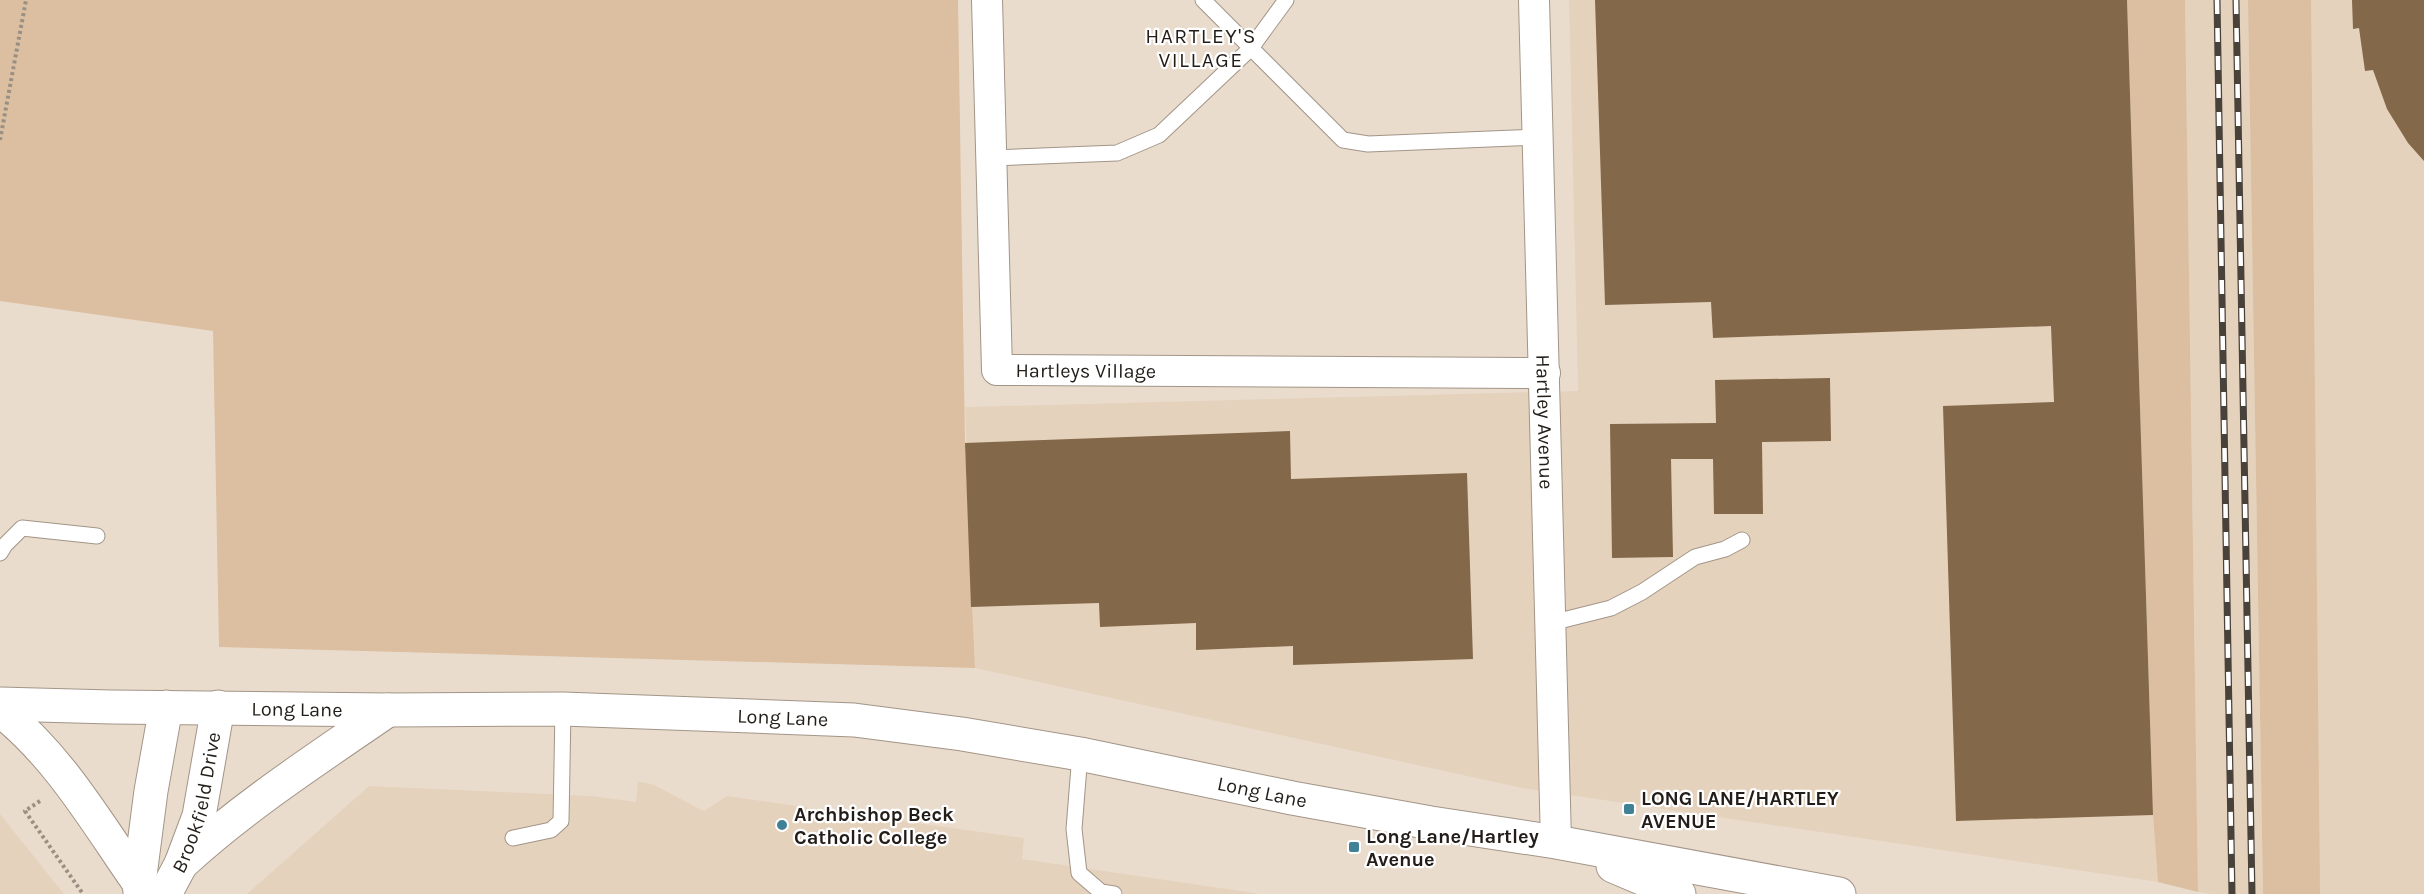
<svg xmlns="http://www.w3.org/2000/svg" width="2424" height="894" font-family="Karla,sans-serif">
  <style>
    .built { fill: #e5d2bd }
    .green { fill: #dbbfa0 }
    .building { fill: #836849 }
    .lines { fill: none; stroke-linecap: round; stroke-linejoin: round }
    .service-casing { stroke: #a29587; stroke-width: 17 }
    .minor-casing { stroke: #a29587; stroke-width: 32 }
    .tertiary-casing { stroke: #a29587; stroke-width: 35 }
    .secondary-casing { stroke: #a29587; stroke-width: 35 }
    .path { stroke: #9a8f84; stroke-width: 4; stroke-dasharray: 3 3; stroke-linecap: butt }
    .service { stroke: #fff; stroke-width: 15 }
    .minor { stroke: #fff; stroke-width: 30 }
    .tertiary { stroke: #fff; stroke-width: 33 }
    .secondary { stroke: #fff; stroke-width: 33 }
    .rail-casing { stroke: #49423b; stroke-width: 7 }
    .rail { stroke: #fff; stroke-width: 4.5; stroke-dasharray: 14; stroke-linecap: butt }
    .poi-dot { fill: #418195; stroke: #fff; stroke-width: 2 }
    .labels { text-anchor: middle; stroke-width: 4.5; stroke-linejoin: round; paint-order: stroke }
    .street-label { font-size: 20px; fill: #221d18; stroke: #fff }
    .poi-label { font-size: 20px; font-weight: bold; fill: #221d18; stroke: #fff; text-anchor: start }
    .neighbourhood-label { font-size: 21px; letter-spacing: 1.5px; fill: #221d18; stroke: #fff }
  </style>
  <rect width="100%" height="100%" fill="#eadccd"/>
  <path class="built" d="M1569,0H2127L2153,815L2158,882L1522,788L975,668L965,407L1578,391Z
    M2185,0H2248L2263,894H2210L2198,892Z
    M2306,0H2424V894H2308Z
    M638,781L654,785L704,811L727,796L1024,838L1022,859L1261,894H247L369,786L592,796L636,802Z
    M0,814L64,894H0Z"/>
  <path class="green" d="M0,0H958L965,443L975,668L219,647L213,331L0,301Z
    M2127,0H2185L2198,892L2158,882L2153,815Z
    M2248,0H2311L2320,894H2263Z"/>
  <path class="building" d="M1595,0H2127L2153,815L1956,821L1943,406L2054,402L2051,326L1713,338L1711,302L1605,305Z
    M2352,0H2424V161L2408,143L2387,109L2373,70L2365,71L2359,28L2353,29Z
    M1830,378L1831,441L1762,442L1763,514H1714L1713,459H1671L1673,557L1612,558L1610,424L1716,423L1715,380Z
    M1290,431L1291,479L1467,473L1473,659L1293,665V646L1196,650V623L1100,627L1099,603L971,607L965,443Z"/>
  <g class="lines">
    <defs>
      <path id="service" d="M1203,0L1251,48L1286,0
        M992,158L1117,153L1159,135L1251,48L1343,140L1368,144L1537,137
        M0,553L5,545L22,528L97,536
        M1551,623L1611,608L1642,592L1695,557L1725,549L1742,540
        M1080,754L1074,829L1079,873L1101,892L1114,894
        M513,838L551,830L561,821L563,709"/>
      <g id="minor">
        <path id="s1" d="M987,0L997,370L1545,373"/>
        <path id="s2" d="M1534,0L1556,842"/>
      </g>
      <g id="tertiary">
        <path d="M0,710C58,755 97,823 139,883"/>
        <path d="M181,864C244,806 317,759 388,710"/>
        <path d="M140,892L139,883L151,791L166,707"/>
        <path id="s3" d="M165,894L181,864L199,816L218,707"/>
      </g>
      <g id="secondary">
        <path id="s4" d="M0,704L111,707L388,710L563,709L854,720L962,734L1080,754L1292,798L1431,823L1556,842L1839,894"/>
        <path d="M1613,866L1679,894"/>
      </g>
    </defs>
    <use href="#service" class="service-casing"/>
    <use href="#minor" class="minor-casing"/>
    <use href="#tertiary" class="tertiary-casing"/>
    <use href="#secondary" class="secondary-casing"/>
    <path class="path" d="M0,140L26,0
      M40,801L25,811L83,894"/>
    <use href="#service" class="service"/>
    <use href="#minor" class="minor"/>
    <use href="#tertiary" class="tertiary"/>
    <use href="#secondary" class="secondary"/>
    <defs>
      <path id="rail" d="M2217,0L2232,894
        M2236,0L2252,894"/>
    </defs>
    <use href="#rail" class="rail-casing"/>
    <use href="#rail" class="rail"/>
  </g>
  <g class="poi-dot">
    <rect x="1623" y="803" width="12" height="12" rx="3"/>
    <circle cx="782" cy="825" r="6"/>
    <rect x="1348" y="841" width="12" height="12" rx="3"/>
  </g>
  <g class="labels">
    <g class="street-label">
      <text dy="7" stroke="none"><textPath href="#s1" startOffset="459">Hartleys Village</textPath></text>
      <text dy="7" stroke="none"><textPath href="#s2" startOffset="422">Hartley Avenue</textPath></text>
      <text dy="7" stroke="none"><textPath href="#s4" startOffset="297">Long Lane</textPath></text>
      <text dy="7" stroke="none"><textPath href="#s4" startOffset="783">Long Lane</textPath></text>
      <text dy="7" stroke="none"><textPath href="#s4" startOffset="1269">Long Lane</textPath></text>
      <text dy="7" stroke="none"><textPath href="#s3" startOffset="98">Brookfield Drive</textPath></text>
    </g>
    <g class="poi-label">
      <text x="1641" y="805">LONG LANE/HARTLEY<tspan x="1641" dy="23">AVENUE</tspan></text>
      <text x="794" y="821">Archbishop Beck<tspan x="794" dy="23">Catholic College</tspan></text>
      <text x="1366" y="843">Long Lane/Hartley<tspan x="1366" dy="23">Avenue</tspan></text>
    </g>
    <g class="neighbourhood-label">
      <text x="1201" y="43">HARTLEY'S<tspan x="1201" dy="24">VILLAGE</tspan></text>
    </g>
  </g>
</svg>
